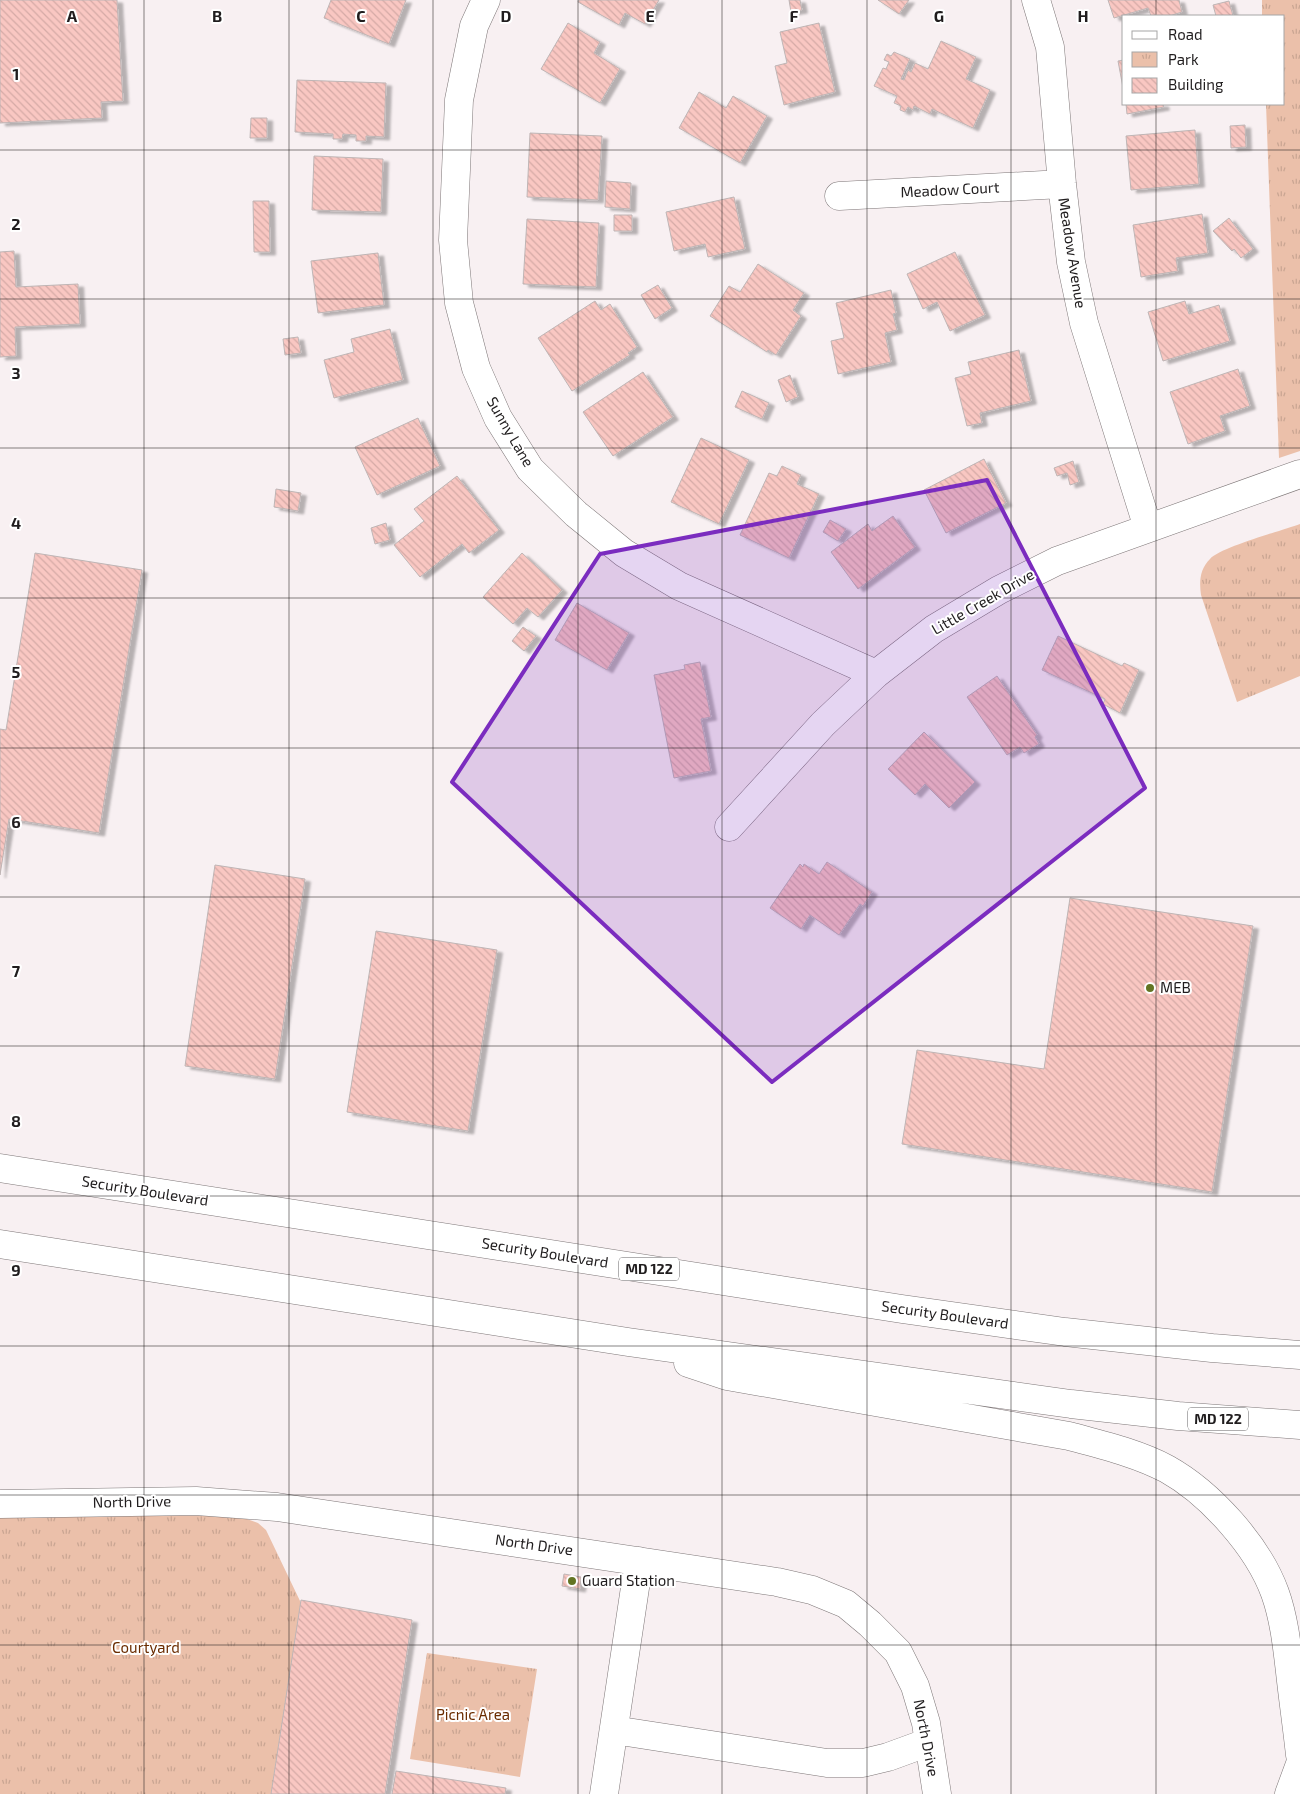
<svg xmlns="http://www.w3.org/2000/svg" width="1300" height="1794" font-family="'Exo 2',sans-serif">
  <style>
    .park { fill: url(#park-tufts) }
    .building { fill: url(#building-back-hatch); stroke: #beb5b5; filter: url(#shadow) }
    .lines { fill: none; stroke-linecap: round; stroke-linejoin: round }
    .minor-casing { stroke: #7e7778; stroke-width: 29 }
    .major-casing { stroke: #7e7778; stroke-width: 29 }
    .minor { stroke: #fff; stroke-width: 28 }
    .major { stroke: #fff; stroke-width: 28 }
    .marked { fill: #7b2cbf; fill-opacity: 0.2; stroke: #7b2cbf; stroke-width: 4; stroke-linejoin: round }
    .grid { fill: none; stroke: #201d1e; stroke-width: 1; stroke-opacity: 0.55 }
    .poi-dot { fill: #637423; stroke: #fff; stroke-width: 2 }
    .labels { text-anchor: middle; stroke-width: 4; stroke-linejoin: round; paint-order: stroke }
    .shield { fill: #fff; stroke: #636162; stroke-width: 1 }
    .shield-label { font-size: 14px; font-weight: bold; fill: #201d1e }
    .street-label { font-size: 15px; fill: #201d1e; stroke: #fff }
    .poi-label { font-size: 15px; fill: #201d1e; stroke: #fff; text-anchor: start }
    .park-label { font-size: 15px; fill: #6a2c00; stroke: #fff }
    .grid-label { font-size: 16px; text-anchor: middle; font-weight: bold; fill: #201d1e; stroke: #fff; stroke-width: 4; stroke-linejoin: round; paint-order: stroke }
  </style>
  <defs>
    <pattern id="park-tufts" width="24" height="20" patternUnits="userSpaceOnUse" patternTransform="scale(1.25)"><rect width="24" height="20" fill="#ebc0aa"/><path d="M3 7l-1-3M5 7V3M7 7l1-3M15 17l-1-3M17 17v-4M19 17l1-3" fill="none" stroke="#c9a592"/></pattern>
    <pattern id="building-back-hatch" width="6" height="6" patternUnits="userSpaceOnUse" patternTransform="scale(1.25)"><rect width="6" height="6" fill="#f9c7c2"/><path d="M-1 5l2 2M0 0l6 6M5-1l2 2" fill="none" stroke="#d5aaa6"/></pattern>
    <filter id="shadow"><feDropShadow dx="5.5" dy="3" stdDeviation="1" flood-color="#0004"/></filter>
  </defs>
  <rect width="100%" height="100%" fill="#f8f0f2"/>
  <path class="park" d="M1262,0H1300V451L1279,458L1266,104H1284V16H1262Z
    M1300,524V676L1237,702L1201,595C1199,581 1200,569 1210,559C1221,547 1281,531 1300,524Z
    M196,1501L258,1523L266,1530L301,1603L271,1794H0V1504Z
    M427,1653L537,1669L520,1777L410,1759Z"/>
  <path class="building" d="M0,0H117L123,101L101,102L102,118L0,123Z
    M331,0H406L389,44L324,18Z
    M579,0H659L645,24L625,13L619,25L578,2Z
    M789,0H800L802,10L791,12Z
    M878,0H909L899,14Z
    M1108,0H1179L1182,12L1169,16H1151L1148,8L1114,18Z
    M1229,1L1233,16H1216L1213,5Z
    M568,23L600,42L594,53L620,69L600,103L541,69Z
    M819,23L835,92L784,105L775,66L787,63L780,32Z
    M941,41L976,57L966,79L990,90L973,128L932,109L930,114L914,106L913,110L908,107L905,112L900,110L901,106L894,103L897,96L874,86L883,68L886,69L889,62L884,60L887,54L891,56L894,52L910,59L901,79L904,80L908,70L911,72L915,63L928,69Z
    M1124,60V93L1118,61Z
    M297,80L386,83L384,137L366,136V141H356V135L343,134L342,139H333V134L295,132Z
    M699,92L726,108L733,96L767,116L740,163L679,128Z
    M1126,104H1163L1164,107L1127,114Z
    M251,118H267V138H250Z
    M1245,125L1246,147L1231,148L1230,126Z
    M1195,130L1199,184L1131,190L1126,136Z
    M530,133L602,136L598,200L527,197Z
    M314,156L383,159L381,212L312,210Z
    M606,181L631,183L630,209L605,207Z
    M734,197L745,249L708,257L705,244L674,251L666,212Z
    M253,201H269L270,252H254Z
    M1202,214L1208,253L1176,258L1178,271L1141,277L1133,225Z
    M614,215H632V231H614Z
    M1229,218L1253,249L1241,258L1234,249L1232,251L1213,231Z
    M527,219L599,223L596,287L523,284Z
    M14,251L16,287L78,284L80,324L15,327L16,356L0,357V252Z
    M955,252L985,315L950,331L937,302L923,309L907,274Z
    M378,253L384,305L318,313L311,261Z
    M758,264L804,293L793,310L801,316L776,355L768,350L767,352L710,316L729,286L740,292Z
    M658,285L672,308L655,319L641,295Z
    M891,290L896,313L893,314L897,330L885,333L891,362L838,374L831,341L844,338L836,303Z
    M595,301L601,310L610,304L637,347L628,353L630,355L572,391L538,338Z
    M1185,301L1189,314L1219,305L1230,341L1163,361L1148,312Z
    M390,329L403,380L334,398L324,360L354,352L351,339Z
    M298,337L301,353L285,355L283,339Z
    M1019,350L1031,401L980,413L982,423L967,426L955,378L971,374L968,362Z
    M1238,369L1250,406L1220,416L1225,431L1188,444L1170,392Z
    M643,372L673,417L613,456L583,412Z
    M790,375L798,397L786,402L778,380Z
    M742,391L769,403L762,419L735,407Z
    M418,418L440,466L377,495L355,447Z
    M701,438L749,460L719,524L671,502Z
    M984,459L1006,503L946,533L924,490Z
    M1073,461L1079,482L1070,485L1067,473L1057,476L1054,468Z
    M782,466L801,475L797,484L819,494L789,558L740,535L769,473L777,476Z
    M457,476L499,530L469,553L462,544L420,577L394,545L424,521L414,509Z
    M276,489L301,493L298,511L274,507Z
    M893,516L915,547L858,589L831,552L868,524L872,531Z
    M830,520L846,529L838,541L823,532Z
    M386,523L390,540L375,544L371,528Z
    M35,553L142,570L99,833L9,819L0,875V729L6,730Z
    M522,553L562,590L538,617L527,608L513,624L483,597Z
    M577,603L629,633L607,670L555,640Z
    M523,627L536,636L524,651L512,641Z
    M1058,636L1122,666L1124,663L1139,670L1120,713L1103,704L1105,699L1042,670Z
    M700,662L711,717L701,719L711,771L674,778L654,675L685,669L684,665Z
    M997,676L1037,735L1035,737L1039,744L1024,753L1020,747L1007,755L967,697Z
    M924,732L975,782L949,808L925,784L915,795L888,769Z
    M827,862L872,892L863,906L860,904L839,935L810,915L801,929L770,908L800,864L803,867L804,864L819,874Z
    M215,865L305,879L275,1079L185,1066Z
    M1070,898L1253,926L1212,1192L902,1144L917,1050L1044,1069Z
    M376,931L497,950L468,1131L347,1112Z
    M564,1574L581,1577L580,1589L562,1586Z
    M301,1600L412,1620L385,1794H271Z
    M396,1771L506,1788L505,1794H392Z"/>
  <g class="lines">
    <defs>
      <path id="minor" d="M486,0L474,26L459,100L453,240L459,303L476,368L498,418L530,469L576,514L624,553L679,586L876,674
        M1036,0L1050,47L1062,184L1071,262L1084,323L1148,528
        M839,196L1062,184
        M729,827L823,724L876,674L934,629L999,590L1057,561L1300,474
        M0,1504L196,1501L277,1507L777,1582L812,1590L846,1604L870,1624L898,1652L915,1686L926,1723L937,1794
        M614,1730L827,1763H863L888,1757L929,1742
        M604,1794L639,1561
        M1289,1794L1300,1764"/>
      <path id="major" d="M0,1168L902,1309L1065,1332L1212,1348L1300,1355
        M0,1244L628,1342L1071,1404L1178,1416L1300,1425
        M688,1363L727,1376L1069,1436C1102,1445 1137,1453 1167,1469C1210,1493 1258,1546 1275,1593C1284,1618 1287,1646 1290,1672C1293,1700 1297,1727 1300,1755"/>
    </defs>
    <use href="#minor" class="minor-casing"/>
    <use href="#major" class="major-casing"/>
    <use href="#minor" class="minor"/>
    <use href="#major" class="major"/>
  </g>
  <path class="marked" d="M987,480L1145,788L772,1082L452,782L600,554Z"/>
  <path class="grid" d="M144,0V1794M289,0V1794M433,0V1794M578,0V1794M722,0V1794M867,0V1794M1011,0V1794M1156,0V16M1156,104V1794M0,150H1300M0,299H1300M0,448H1300M0,598H1300M0,748H1300M0,897H1300M0,1046H1300M0,1196H1300M0,1346H1300M0,1495H1300M0,1645H1300"/>
  <g class="poi-dot">
    <circle cx="1150" cy="988" r="5"/>
    <circle cx="572" cy="1581" r="5"/>
  </g>
  <g class="labels">
    <g class="shield">
      <rect x="619" y="1257.5" width="60" height="23" rx="4"/>
      <rect x="1188" y="1407.5" width="60" height="23" rx="4"/>
    </g>
    <g class="shield-label">
      <text x="649" y="1274">MD 122</text>
      <text x="1218" y="1424">MD 122</text>
    </g>
    <g class="street-label">
      <text transform="translate(950 190) rotate(-3)" y="5">Meadow Court</text>
      <text transform="translate(1072 253) rotate(81)" y="5">Meadow Avenue</text>
      <text transform="translate(510 432) rotate(60)" y="5">Sunny Lane</text>
      <text transform="translate(983 602) rotate(-30)" y="5">Little Creek Drive</text>
      <text transform="translate(145 1191) rotate(9)" y="5">Security Boulevard</text>
      <text transform="translate(545 1253) rotate(9)" y="5">Security Boulevard</text>
      <text transform="translate(945 1315) rotate(8)" y="5">Security Boulevard</text>
      <text transform="translate(132 1502) rotate(-1)" y="5">North Drive</text>
      <text transform="translate(534 1545) rotate(8)" y="5">North Drive</text>
      <text transform="translate(926 1738) rotate(79)" y="5">North Drive</text>
    </g>
    <g class="poi-label">
      <text x="1160" y="993">MEB</text>
      <text x="582" y="1586">Guard Station</text>
    </g>
    <g class="park-label">
      <text x="146" y="1653">Courtyard</text>
      <text x="473" y="1720">Picnic Area</text>
    </g>
  </g>
  <g class="grid-label">
    <text x="72" y="22">A</text>
    <text x="217" y="22">B</text>
    <text x="361" y="22">C</text>
    <text x="506" y="22">D</text>
    <text x="650" y="22">E</text>
    <text x="794" y="22">F</text>
    <text x="939" y="22">G</text>
    <text x="1083" y="22">H</text>
    <text x="16" y="80">1</text>
    <text x="16" y="230">2</text>
    <text x="16" y="379">3</text>
    <text x="16" y="529">4</text>
    <text x="16" y="678">5</text>
    <text x="16" y="828">6</text>
    <text x="16" y="977">7</text>
    <text x="16" y="1127">8</text>
    <text x="16" y="1276">9</text>
  </g>
  <rect x="1122" y="15" width="162" height="90" fill="#ffffff" stroke="#a6a5a5"/>
  <rect x="1132" y="31" width="25" height="8" fill="#ffffff" stroke="#a6a5a5"/>
  <text x="1168" y="40" font-size="15" fill="#201d1e">Road</text>
  <rect x="1132" y="52" width="25" height="15" fill="url(#park-tufts)" stroke="#a6a5a5"/>
  <text x="1168" y="65" font-size="15" fill="#201d1e">Park</text>
  <rect x="1132" y="78" width="25" height="15" fill="url(#building-back-hatch)" stroke="#a6a5a5"/>
  <text x="1168" y="90" font-size="15" fill="#201d1e">Building</text>
</svg>
